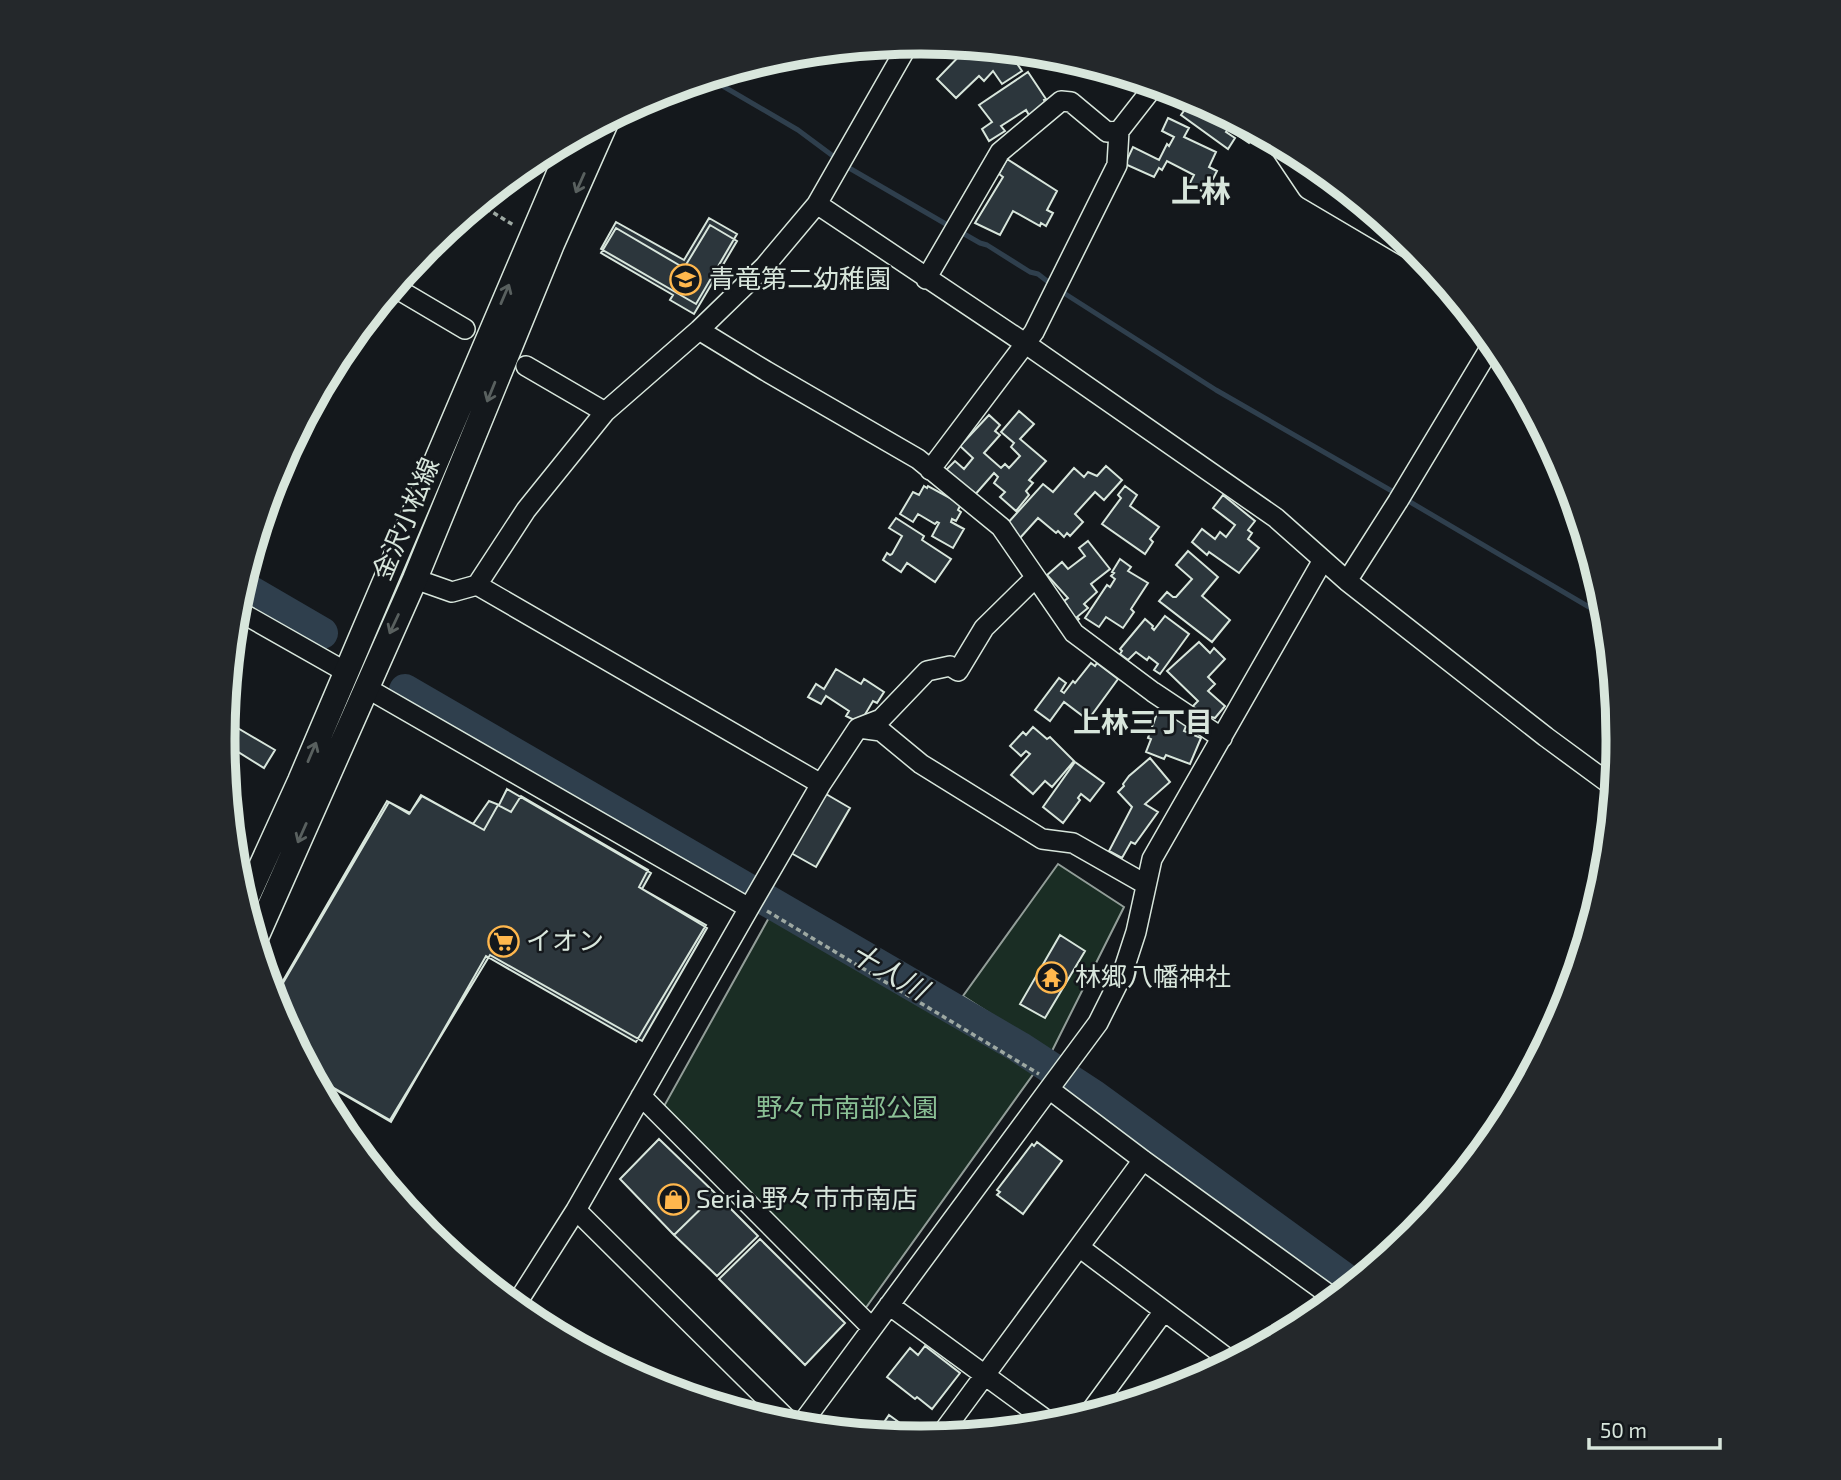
<svg xmlns="http://www.w3.org/2000/svg" width="1841" height="1480" font-family="'Exo 2','Noto Sans JP',sans-serif">
  <style>
    .green { fill: #1a2d24; stroke: #939e99; stroke-width: 2 }
    .lines { fill: none; stroke-linecap: round; stroke-linejoin: round }
    .stream { stroke: #2f3f4d; stroke-width: 5 }
    .river { stroke: #2f3f4d; stroke-width: 32 }
    .building { fill: #2c363c; stroke: #d8e6dc; stroke-width: 2 }
    .minor-casing { stroke: #d8e6dc; stroke-width: 22 }
    .major-casing { stroke: #d8e6dc; stroke-width: 27 }
    .path { stroke: #9da8a2; stroke-width: 3.5; stroke-dasharray: 5 3.5; stroke-linecap: butt }
    .minor { stroke: #14181c; stroke-width: 19 }
    .major { stroke: #14181c; stroke-width: 24 }
    .oneway { stroke: #59605f }
    .labels { text-anchor: middle; stroke-width: 5; stroke-linejoin: round; paint-order: stroke }
    .poi-label { font-size: 26px; fill: #d8e6dc; stroke: #14181c; text-anchor: start }
    .street-label { font-size: 26px; fill: #d8e6dc; stroke: #14181c }
    .park-label { font-size: 26px; fill: #8ac095; stroke: #14181c }
    .neighbourhood-label { font-size: 28px; font-weight: bold; fill: #d8e6dc; stroke: #14181c }
    .water-label { font-size: 28px; font-style: italic; fill: #d8e6dc; stroke: #14181c }
    .quarter-label { font-size: 30px; font-weight: bold; fill: #d8e6dc; stroke: #14181c }
    .rim { fill: none; stroke: #d8e6dc; stroke-width: 9 }
  </style>
  <rect width="100%" height="100%" fill="#14181c"/>
  <path class="green" d="M1058,864L1124,907L1051,1053L963,996Z
    M771,914L1037,1069L865,1309L663,1108Z"/>
  <g class="lines">
    <path class="stream" d="M709,78L798,130L837,159
      M844,165L951,227
      M959,231L980,243L987,245L1030,272L1038,274L1056,288L1216,390L1397,494
      M1405,499L1606,617"/>
    <path class="river" d="M241,586L322,633
      M405,690L1019,1047L1094,1096L1352,1284"/>
  </g>
  <path class="building" d="M968,47L996,49L1009,62L1014,59L1022,71L1002,84L993,71L984,81L979,76L956,98L937,79Z
    M968,47L996,49L1009,62L1014,59L1022,71L1002,84L993,71L984,81L979,76L956,98L937,79Z
    M1028,72L1046,99L1044,100L1047,106L1030,117L1026,110L1001,126L1005,131L989,141L982,129L992,122L979,105Z
    M1193,98L1257,132L1249,143L1237,135L1239,132L1230,126L1226,132L1235,138L1228,149L1181,115Z
    M1168,118L1189,128L1184,137L1216,152L1209,167L1217,171L1206,193L1189,185L1194,175L1167,161L1162,170L1159,168L1154,177L1125,164L1133,147L1159,160L1167,144L1169,146L1174,137L1162,131Z
    M1007,159L1057,191L1047,210L1053,213L1046,226L1041,223L1040,226L1013,211L1000,235L975,223L1003,177L999,174Z
    M1007,159L1057,191L1047,210L1053,213L1046,226L1041,223L1040,226L1013,211L1000,235L975,223L1003,177L999,174Z
    M709,218L737,234L696,304L601,249L616,222L684,260Z
    M710,225L737,241L694,314L670,300L673,295L601,253L616,228L684,268Z
    M1019,411L1034,424L1020,439L1046,461L1029,480L1033,483L1026,491L1029,495L1016,511L1000,497L1005,492L994,483L998,477L994,473L973,497L944,472L955,461L964,469L973,458L960,446L989,415L1000,425L995,431L1000,435L984,453L1001,468L1005,464L1009,468L1020,456L1011,447L1014,443L1001,432Z
    M1106,466L1122,480L1104,500L1095,492L1075,514L1083,522L1070,536L1067,533L1064,537L1058,531L1056,533L1038,518L1020,538L1006,525L1043,484L1053,492L1074,468L1084,477L1088,472L1097,476Z
    M924,486L927,488L928,486L961,504L958,510L961,512L956,521L952,519L951,522L964,529L953,548L932,536L939,523L937,522L935,524L918,514L913,522L900,514L913,492L919,495Z
    M1125,486L1137,495L1130,506L1159,527L1150,539L1153,542L1145,554L1102,524L1121,498L1118,495Z
    M1223,495L1255,521L1248,530L1252,533L1248,539L1259,548L1239,573L1209,552L1207,555L1192,542L1202,529L1215,539L1220,532L1226,537L1235,525L1213,508Z
    M896,518L924,536L922,540L951,559L935,582L907,563L901,572L883,560L887,553L890,555L892,554L902,536L889,528Z
    M1088,541L1110,569L1091,584L1097,592L1084,604L1088,608L1077,617L1079,619L1074,623L1062,609L1067,605L1064,601L1068,598L1047,575L1062,562L1068,569L1085,556L1079,548Z
    M1188,551L1218,577L1202,596L1230,620L1212,642L1159,601L1167,592L1173,597H1176L1192,579L1176,565Z
    M1120,559L1131,567L1128,571L1148,583L1131,609L1134,612L1123,628L1106,617L1099,627L1085,618L1107,585L1110,587L1115,579L1111,576L1114,573L1112,572Z
    M1165,616L1189,634L1160,674L1154,670L1158,664L1149,657L1147,660L1136,652L1128,660L1120,654L1122,651L1120,649L1145,619L1153,626L1152,628L1154,630Z
    M1199,642L1210,653L1214,648L1225,659L1208,677L1215,684L1208,691L1225,706L1215,718L1204,715L1192,707L1198,701L1167,671Z
    M1091,663L1095,666L1097,663L1118,679L1088,720L1064,702L1050,721L1035,710L1059,678L1066,683L1061,691L1064,693L1073,681L1075,683Z
    M836,669L861,684L864,679L884,692L877,703L873,701L860,723L846,716L849,711L826,696L821,704L808,697L816,684L824,689Z
    M1159,708L1172,713L1170,717L1187,724L1184,731L1201,738L1190,764L1166,755L1164,759L1146,752L1151,739L1148,738Z
    M224,720L275,750L264,768L238,752L226,773L223,740Z
    M1033,727L1047,739L1050,737L1074,761L1052,787L1045,781L1033,794L1011,775L1030,754L1026,751L1021,756L1010,746L1023,732L1026,735Z
    M1150,758L1170,782L1145,804L1158,812L1135,844L1131,842L1122,858L1109,851L1132,807L1118,792L1124,786L1123,784L1129,776Z
    M1075,762L1104,783L1090,801L1081,794L1078,798L1080,800L1063,823L1043,807Z
    M507,789L651,873L642,889L707,928L642,1041L490,955L390,1120L313,1076L273,998L387,801L409,814L422,796L473,824L489,801L499,805Z
    M826,794L850,808L816,867L791,853Z
    M421,795L484,830L498,805L511,812L521,796L648,870L639,887L706,925L636,1042L486,956L391,1122L312,1076L273,1000L389,802L410,813Z
    M1060,935L1085,951L1045,1018L1020,1004Z
    M659,1139L716,1194L674,1235L620,1179Z
    M1037,1142L1062,1161L1023,1214L997,1195L1000,1192L997,1190L1032,1144L1034,1146Z
    M716,1194L758,1236L717,1276L674,1235Z
    M760,1239L845,1323L805,1365L719,1279Z
    M925,1346L960,1373L932,1409L917,1397L915,1399L887,1377L910,1348L918,1355Z
    M889,1415L911,1431L907,1437L876,1434Z"/>
  <g class="lines">
    <defs>
      <path id="minor" d="M1277,143L1308,189L1423,257
        M817,204L1026,344L1276,518L1347,581L1546,737L1614,787
        M926,279L1000,152L1061,101L1071,102L1107,132L1119,131
        M394,287L465,329
        M699,330L766,371L918,459L1001,527L1074,633L1153,692L1222,738
        M526,366L605,412
        M930,470L1034,332L1117,165L1119,131L1155,85
        M1323,560L1152,859L1136,932L1122,975L1098,1023L1049,1089L1143,1160L1335,1299
        M415,579L452,592L477,585L526,510L605,412L699,330L764,267L817,204L909,43
        M1347,581L1398,501L1493,343
        M477,585L821,784
        M235,609L346,672
        M365,687L749,908
        M859,728L881,731L921,764L1042,839L1073,843L1145,884
        M641,1096L872,1328
        M1079,1247L1231,1361
        M889,1305L1053,1425
        M515,1306L576,1210
        M1088,1415L1164,1311
        M793,1425L576,1210L749,908L821,784L858,728L881,719L927,671L950,666L958,671L984,628L1035,578
        M800,1426L1049,1089
        M940,1436L1143,1160"/>
      <path id="major" d="M244,904L300,781L574,138
        M255,940L415,579L552,244L607,120"/>
    </defs>
    <use href="#minor" class="minor-casing"/>
    <use href="#major" class="major-casing"/>
    <path class="path" d="M479,204L515,226
      M767,911L1039,1074"/>
    <use href="#minor" class="minor"/>
    <use href="#major" class="major"/>
  </g>
  <defs><path id="oneway-shaft" d="M-6 0H5M1.5-3L5.5 0L1.5 3" fill="none" stroke-width="1.6" stroke-linecap="round" stroke-linejoin="round" transform="scale(1.75)"/></defs>
  <g class="oneway">
    <use href="#oneway-shaft" transform="translate(580 183) rotate(114)"/>
    <use href="#oneway-shaft" transform="translate(505 294) rotate(-67)"/>
    <use href="#oneway-shaft" transform="translate(491 392) rotate(112)"/>
    <use href="#oneway-shaft" transform="translate(394 624) rotate(115)"/>
    <use href="#oneway-shaft" transform="translate(312 752) rotate(-67)"/>
    <use href="#oneway-shaft" transform="translate(302 833) rotate(114)"/>
  </g>
  <defs>
    <symbol id="school-ring" viewBox="-11 -11 22 22"><circle r="9.5" fill="#14181c" stroke="#ffb74d" stroke-width="1.5"/><path d="M0-5L7-2L0 1L-7-2ZM-4 1L0 2.5L4 1V4Q0 6-4 4Z" fill="#ffb74d"/></symbol>
    <symbol id="supermarket-ring" viewBox="-11 -11 22 22"><circle r="9.5" fill="#14181c" stroke="#ffb74d" stroke-width="1.5"/><path d="M-6-5.5h2.5l.6 2H6L4.5 2H-2.5L-4.4-4H-6ZM-1.5 3.2a1.3 1.3 0 1 0 .1 0ZM3 3.2a1.3 1.3 0 1 0 .1 0Z" fill="#ffb74d"/></symbol>
    <symbol id="temple-ring" viewBox="-11 -11 22 22"><circle r="9.5" fill="#14181c" stroke="#ffb74d" stroke-width="1.5"/><path d="M0-6L5-2H3V0L6.5 2.5H4V6H1.5V3h-3V6H-4V2.5H-6.5L-3 0V-2H-5Z" fill="#ffb74d"/></symbol>
    <symbol id="shop-ring" viewBox="-11 -11 22 22"><circle r="9.5" fill="#14181c" stroke="#ffb74d" stroke-width="1.5"/><path d="M-5-2.5h2.3a2.7 3.5 0 0 1 5.4 0H5L5.5 6h-11ZM-1.5-2.5h3a1.5 2.3 0 0 0-3 0Z" fill="#ffb74d"/></symbol>
  </defs>
  <g fill-rule="evenodd">
    <use href="#school-ring" x="668" y="262" width="35" height="35"/>
    <use href="#supermarket-ring" x="486" y="924" width="35" height="35"/>
    <use href="#temple-ring" x="1034" y="960" width="35" height="35"/>
    <use href="#shop-ring" x="656" y="1182" width="35" height="35"/>
  </g>
  <g class="labels">
    <g class="poi-label">
      <text x="709" y="288">青竜第二幼稚園</text>
      <text x="526" y="950">イオン</text>
      <text x="1075" y="986">林郷八幡神社</text>
      <text x="696" y="1208">Seria 野々市市南店</text>
    </g>
    <g class="street-label">
      <text transform="translate(406 519) rotate(-67)" y="9">金沢小松線</text>
    </g>
    <g class="park-label">
      <text x="847" y="1117">野々市南部公園</text>
    </g>
    <g class="neighbourhood-label">
      <text x="1143" y="732">上林三丁目</text>
    </g>
    <g class="water-label">
      <text transform="translate(889 971) rotate(30)" y="10">十人川</text>
    </g>
    <g class="quarter-label">
      <text x="1201" y="202">上林</text>
    </g>
  </g>
  <path d="M0 0H1841V1480H0ZM920 54H921A685 685 0 0 1 1606 739V741A685 685 0 0 1 921 1426H920A685 685 0 0 1 235 741V739A685 685 0 0 1 920 54Z" fill="#24282b" fill-rule="evenodd"/>
  <path class="rim" d="M920 54H921A685 685 0 0 1 1606 739V741A685 685 0 0 1 921 1426H920A685 685 0 0 1 235 741V739A685 685 0 0 1 920 54Z"/>
  <path d="M1589 1438v10h131v-10" fill="none" stroke="#d8e6dc" stroke-width="3.5"/>
  <text x="1600" y="1438" font-size="21" fill="#d8e6dc" stroke="#14181c" stroke-width="5" paint-order="stroke">50 m</text>
</svg>
